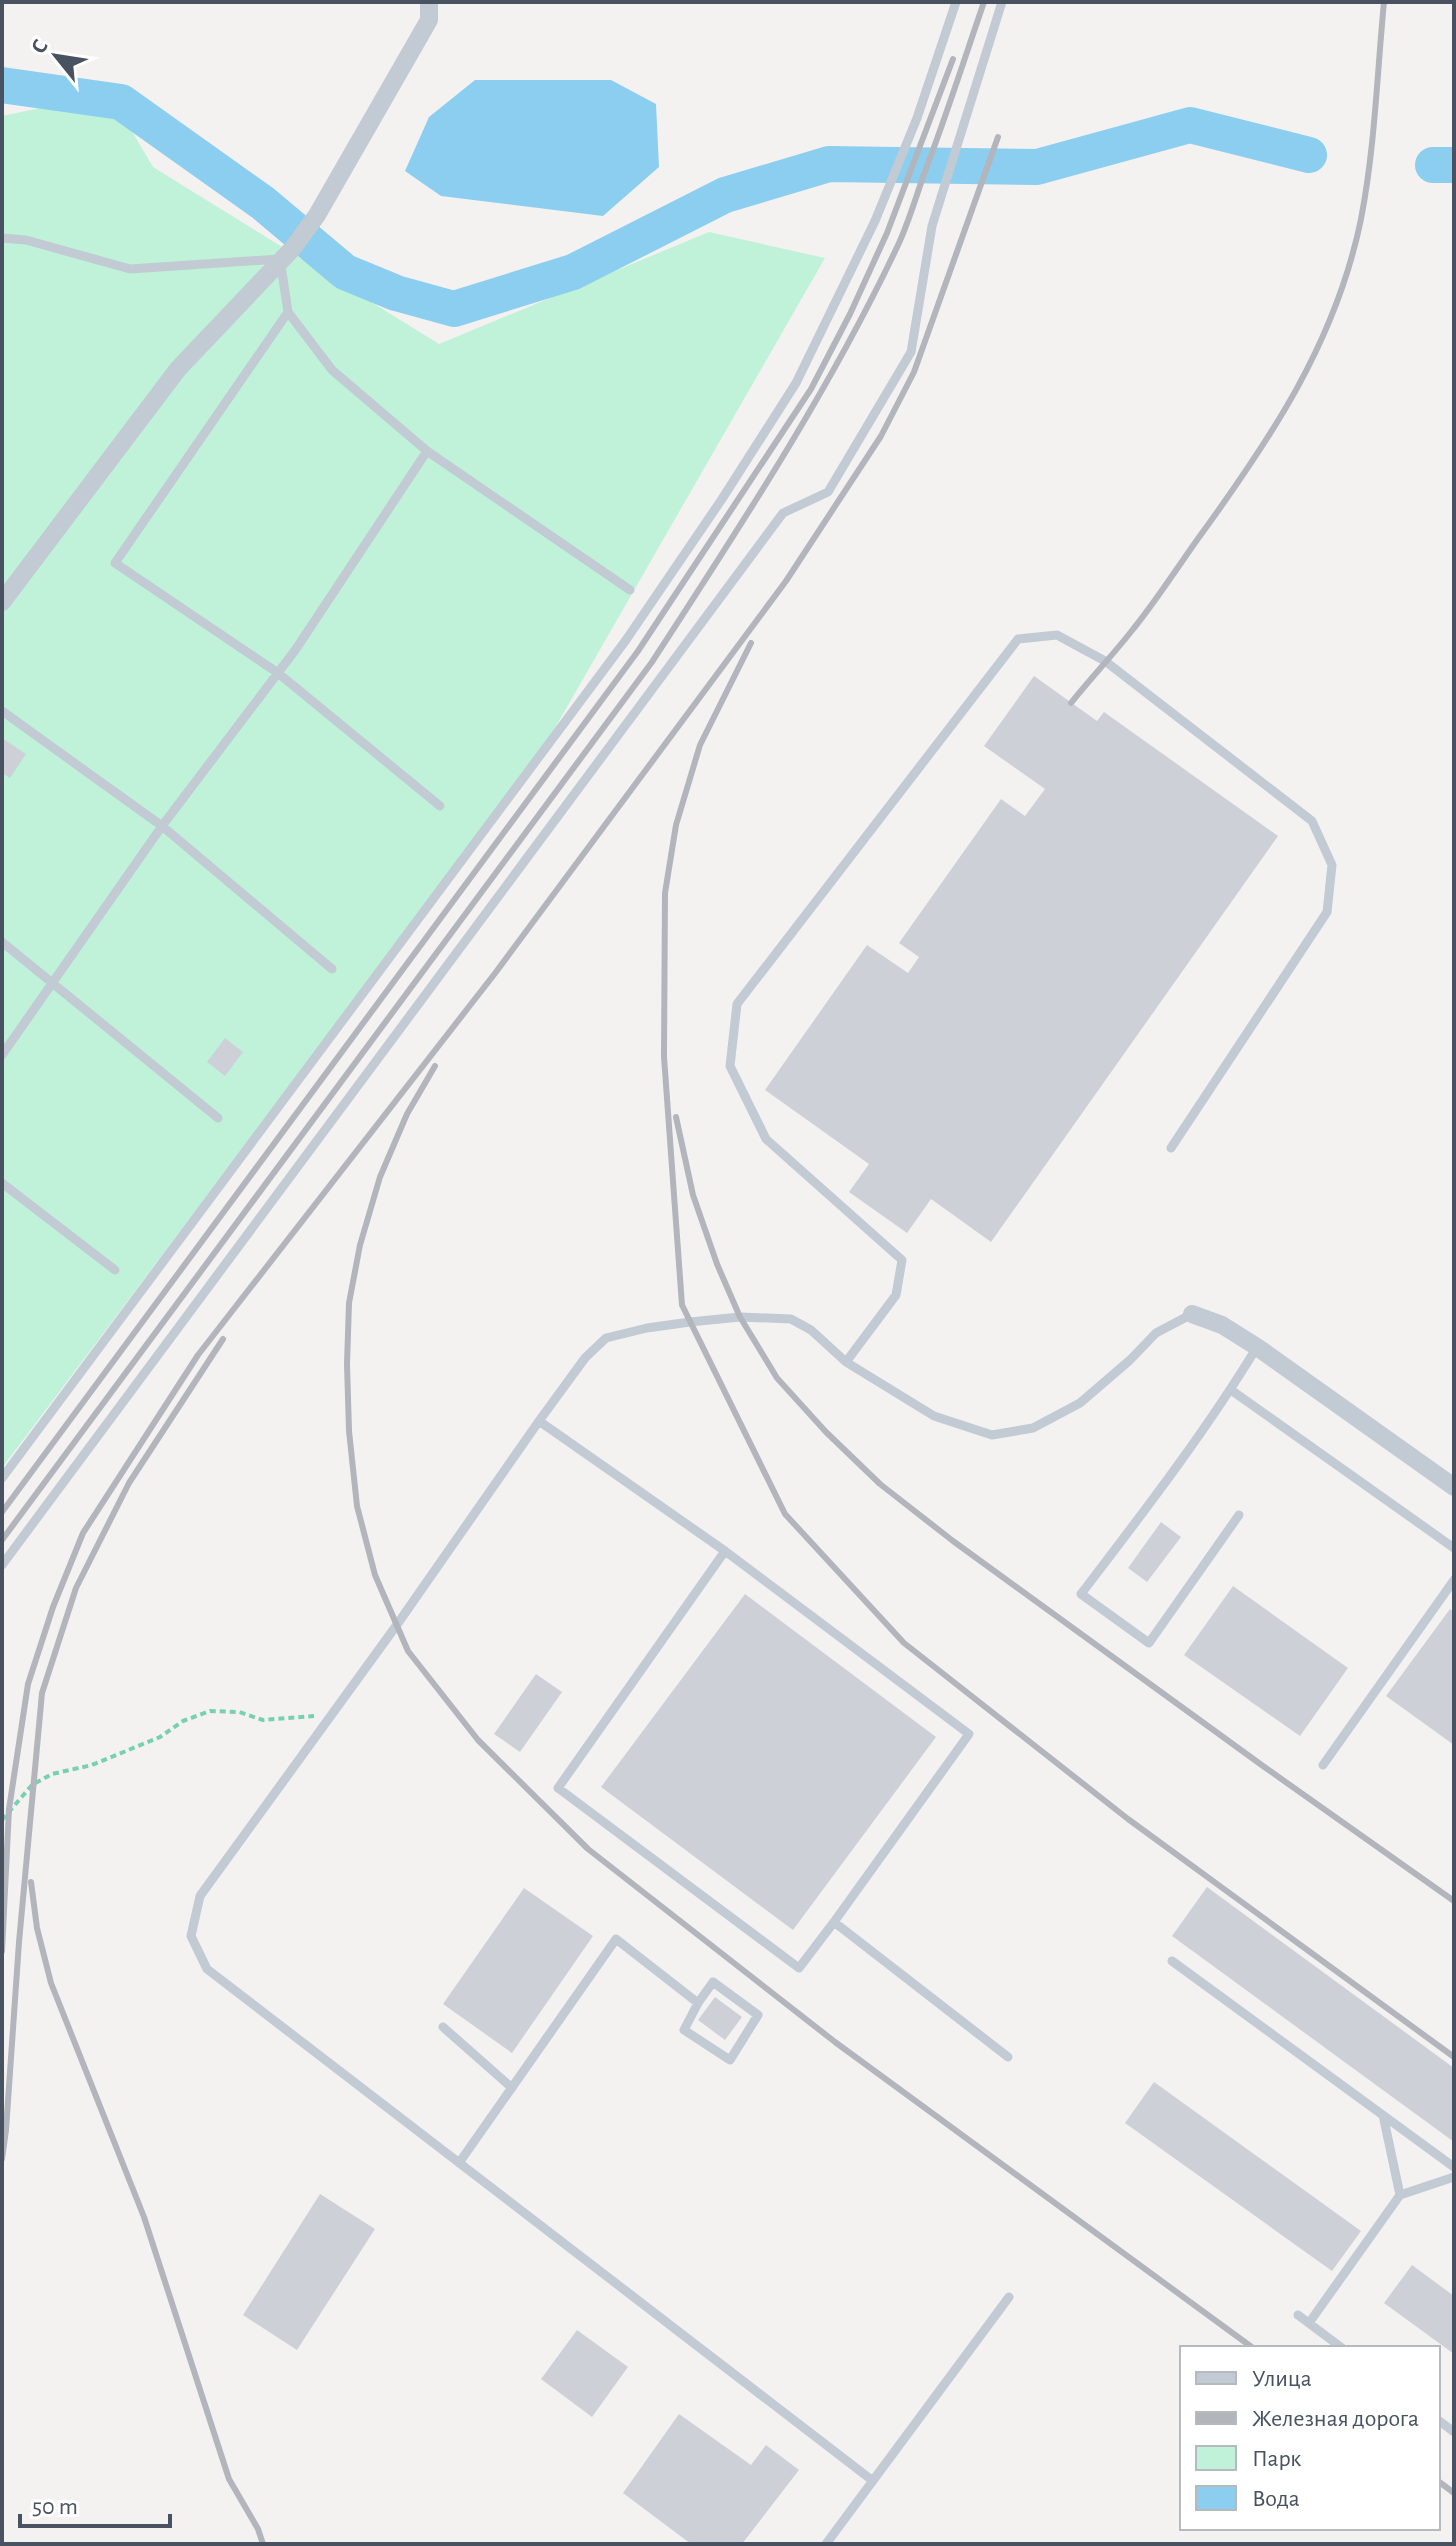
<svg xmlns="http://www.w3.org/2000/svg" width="1456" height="2546" font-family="'Alegreya Sans',sans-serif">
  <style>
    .green { fill: #bff2d9 }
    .water { fill: #8bcef0 }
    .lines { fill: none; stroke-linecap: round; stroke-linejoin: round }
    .river { stroke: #8bcef0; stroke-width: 36 }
    .building { fill: #cdd0d7 }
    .path { stroke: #76d1b0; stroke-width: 4; stroke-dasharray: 6 4; stroke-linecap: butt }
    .lane { stroke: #c2cad3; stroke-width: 9 }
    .street { stroke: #c2cad3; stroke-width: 18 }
    .rail { stroke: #b3b5bc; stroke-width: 6 }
  </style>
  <rect width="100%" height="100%" fill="#f4f2f1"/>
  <path class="green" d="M114,101L153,167L439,344L709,232L825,258L544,747L2,1468V116L69,102Z"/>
  <path class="water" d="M475,80H611L656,104L659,167L603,216L441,196L405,171L429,117Z"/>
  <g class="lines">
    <path class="river" d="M2,85L121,102L263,203L345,272L396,293L454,309L573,272L725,195L829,164L1037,167L1190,125L1309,155
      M1433,165H1454"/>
  </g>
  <path class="building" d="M1034,676L1097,721L1104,712L1278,836L991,1242L931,1199L907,1233L849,1192L869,1164L765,1090L867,945L908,973L919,957L899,943L1001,799L1025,816L1045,789L984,746Z
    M2,738L26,754L10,778L2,773Z
    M225,1038L243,1052L225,1076L207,1062Z
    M1161,1522L1181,1537L1147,1582L1128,1568Z
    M1233,1586L1348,1668L1300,1736L1184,1655Z
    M745,1594L936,1737L793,1930L601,1787Z
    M1450,1609L1454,1612V1745L1386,1696Z
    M536,1674L562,1692L520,1752L494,1734Z
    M1207,1887L1454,2068V2142L1172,1936Z
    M524,1888L593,1936L512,2053L443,2004Z
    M715,1997L742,2017L725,2040L698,2020Z
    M1154,2082L1361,2231L1332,2271L1125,2123Z
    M320,2194L375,2229L297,2350L243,2315Z
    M1412,2265L1454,2296V2354L1384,2303Z
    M577,2330L628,2367L592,2417L541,2379Z
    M679,2414L751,2465L766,2445L799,2470L742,2544H691L623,2493Z"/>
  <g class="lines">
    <path class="path" d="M2,1820L32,1785L52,1774L92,1765L160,1737L183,1721L210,1711L239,1712L263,1720L314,1716"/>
    <path class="lane" d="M2,238L26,240L130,269L280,259L288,312L332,370L427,451L630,590
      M288,312L115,563L278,673L440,806
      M2,711L162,826L332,969
      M2,942L218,1118
      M2,1055L162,826L296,649L427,451
      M2,1183L115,1270
      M846,1362L896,1295L902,1260L766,1139L730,1066L737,1004L1018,639L1057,635L1105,661L1312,821L1332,865L1327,912L1171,1148
      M1231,1390L1454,1548
      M539,1421L725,1551L558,1788L799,1968L834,1922L1008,2057
      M2,1478L626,640L722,499L796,383L875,221L917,118L956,2
      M1239,1515L1149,1643L1081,1594C1142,1514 1204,1434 1257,1347
      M725,1551L969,1734L834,1922
      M2,1565L783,513L828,492L911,352L932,226L1002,2
      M1323,1765L1454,1580
      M1172,1961L1454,2167
      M443,2027L512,2088
      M1383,2115L1400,2195
      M459,2163L616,1939L698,2003L684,2030L730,2060L758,2015L713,1982L698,2003
      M1298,2315L1342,2348
      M1309,2323L1400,2195L1454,2177
      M1438,2420L1454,2432
      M873,2481L207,1969L191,1936L200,1896L396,1626L539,1421L585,1358L606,1338L647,1328L690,1322L740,1317L791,1319L811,1330L846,1362L934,1416L992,1435L1033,1428L1080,1403L1130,1360L1156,1333L1192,1314
      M826,2544L1009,2297"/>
    <path class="street" d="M2,602L178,369L293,248L317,215L429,20V2
      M1192,1314L1222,1325L1257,1347L1454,1487"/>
    <path class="rail" d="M751,643L700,745L676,825L665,893L664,1057L682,1305L785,1514L904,1643L1128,1819L1454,2057
      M1071,703C1090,679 1111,657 1130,633C1154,604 1175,571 1197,540C1270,440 1336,342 1361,219C1375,147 1377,74 1384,2
      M435,1066L407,1114L380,1177L360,1245L349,1303L347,1364L349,1431L357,1506L375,1575L408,1651L478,1740L588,1849L835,2042L1253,2348
      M676,1117L693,1195L717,1264L740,1317L777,1378L826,1432L880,1484L953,1541L1263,1766L1454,1901
      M2,1512L638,651L811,389L850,314L887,233L953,59
      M2,1540L652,662C741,525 830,390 899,243C909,221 916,197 924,174C946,117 964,60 984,2
      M31,1882L37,1928L51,1983L144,2217L229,2479L258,2529L263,2544
      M2,1951L9,1809L28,1684L53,1607L83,1533L198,1355L496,972L786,581L881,436L914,372L998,137
      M2,2159L6,2130L19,1942L42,1693L76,1588L129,1483L223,1339
      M1438,2481L1454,2493"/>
  </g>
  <rect width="1456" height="2546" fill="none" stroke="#485260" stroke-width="8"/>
  <rect x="1180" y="2346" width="260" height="184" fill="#ffffff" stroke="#b6babf" stroke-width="2"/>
  <rect x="1196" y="2372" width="40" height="12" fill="#c2cad3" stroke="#b6babf" stroke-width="2"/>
  <text x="1252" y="2386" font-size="24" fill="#485260">Улица</text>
  <rect x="1196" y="2412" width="40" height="12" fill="#b3b5bc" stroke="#b6babf" stroke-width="2"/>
  <text x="1252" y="2426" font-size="24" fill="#485260">Железная дорога</text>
  <rect x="1196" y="2446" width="40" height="24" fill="#bff2d9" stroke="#b6babf" stroke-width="2"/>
  <text x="1252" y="2466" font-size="24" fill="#485260">Парк</text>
  <rect x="1196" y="2486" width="40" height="24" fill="#8bcef0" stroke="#b6babf" stroke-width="2"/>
  <text x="1252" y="2506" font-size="24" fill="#485260">Вода</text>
  <g transform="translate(56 56) rotate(300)" stroke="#ffffff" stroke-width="6" paint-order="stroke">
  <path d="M0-6L14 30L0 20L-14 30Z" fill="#485260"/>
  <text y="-12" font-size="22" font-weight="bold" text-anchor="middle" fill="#485260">С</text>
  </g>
  <path d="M20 2514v12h150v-12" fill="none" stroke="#485260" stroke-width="4"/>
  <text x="32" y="2514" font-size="24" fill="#485260" stroke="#ffffff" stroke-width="6" paint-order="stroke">50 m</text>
</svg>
